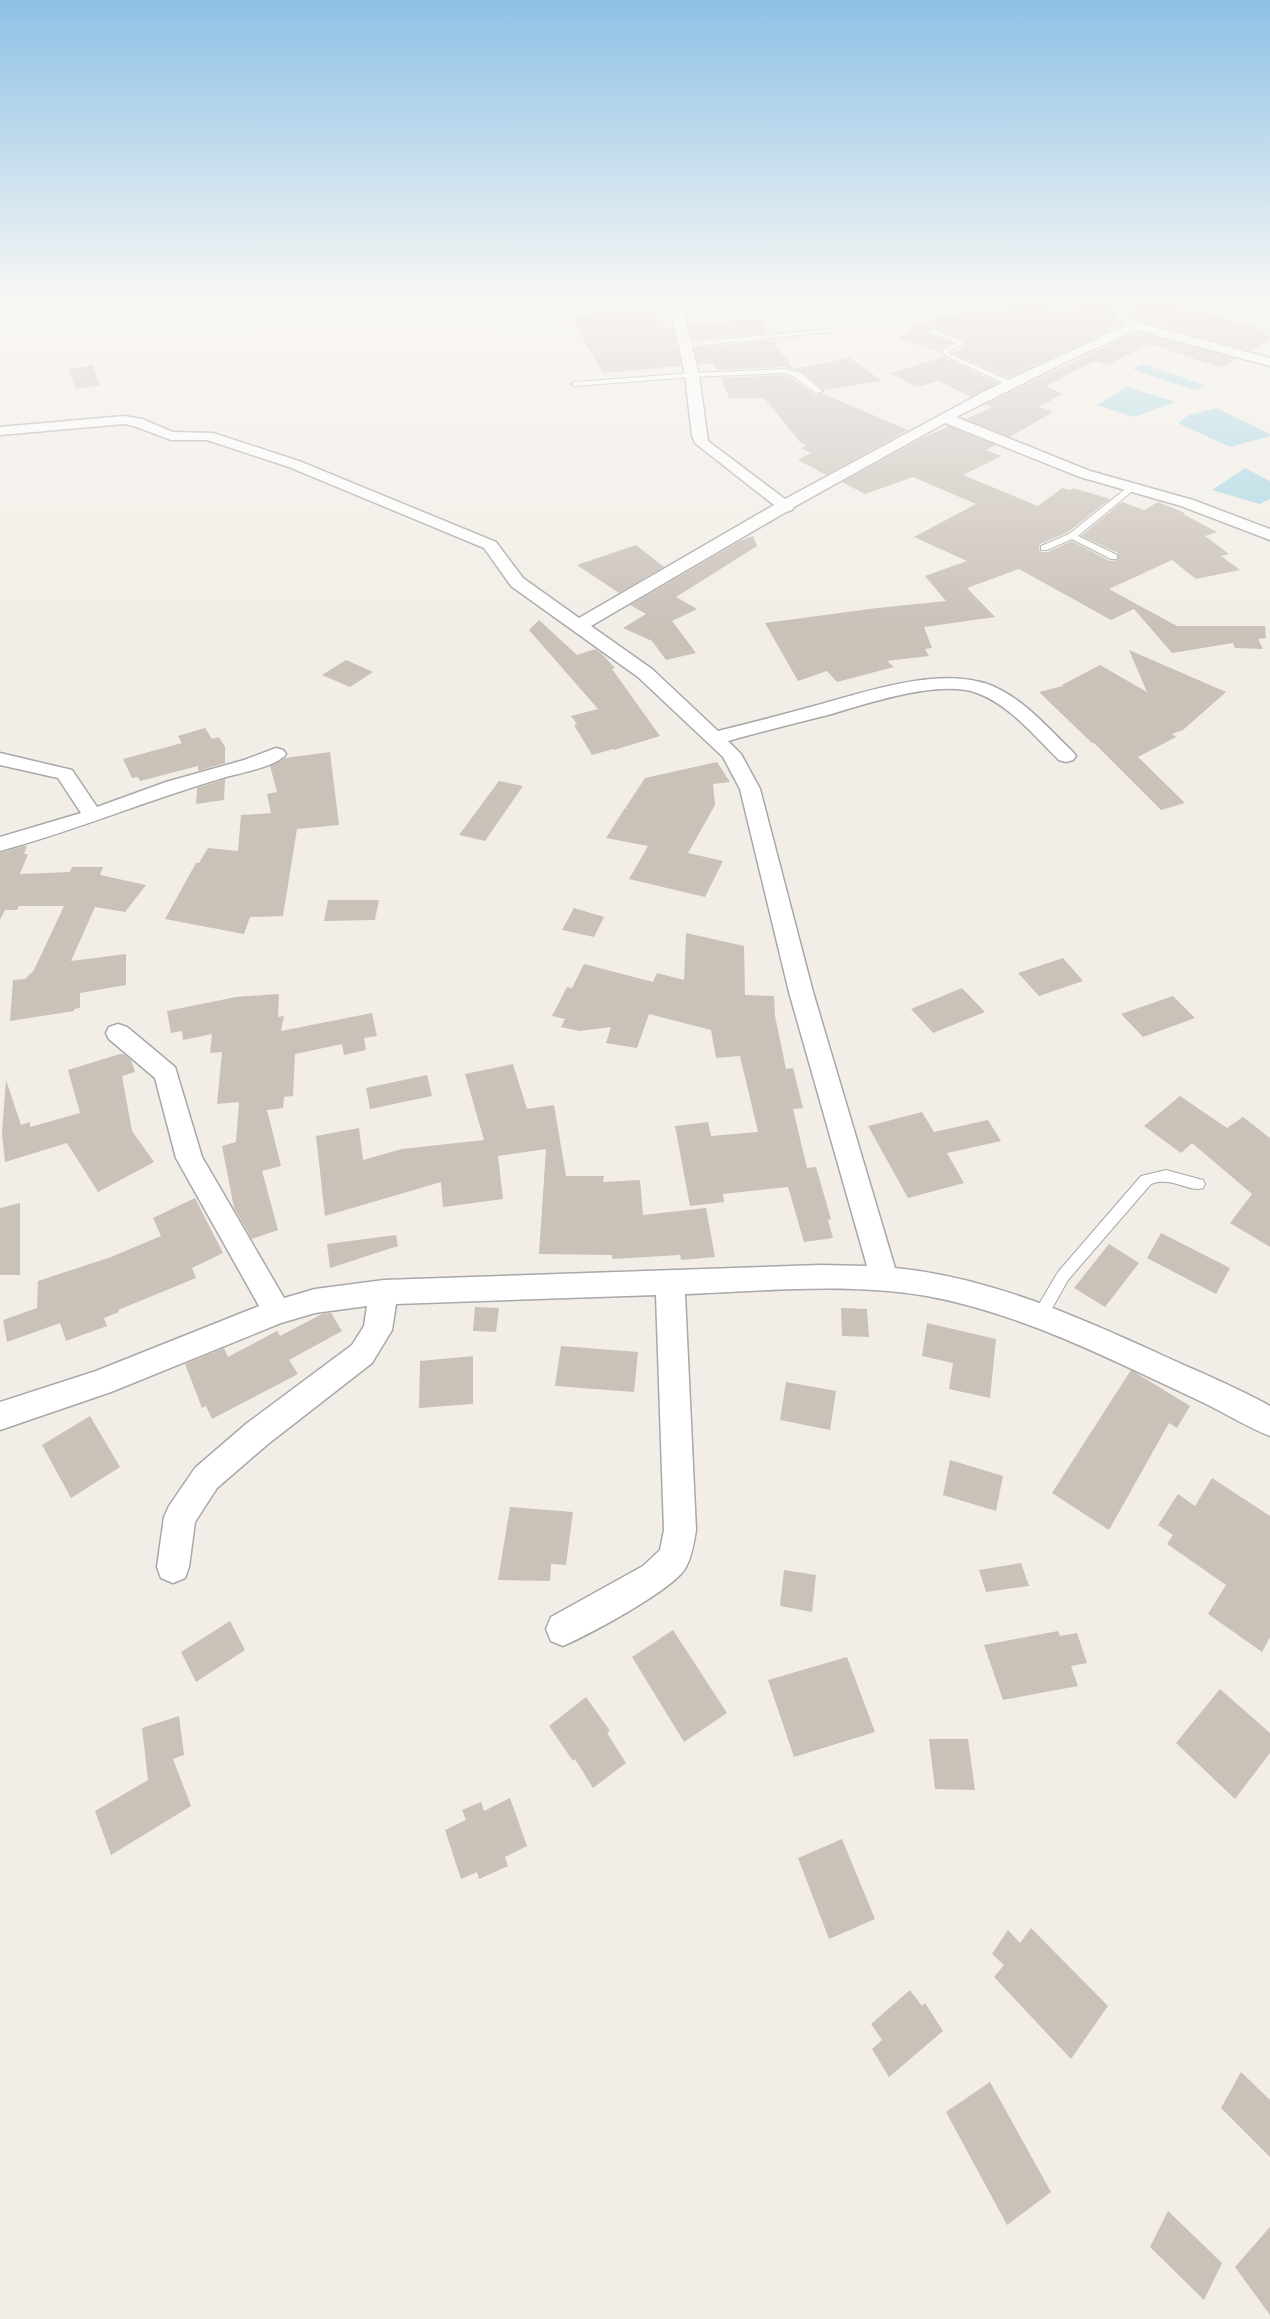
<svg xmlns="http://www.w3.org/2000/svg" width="1270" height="2319" font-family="'Nunito Sans',sans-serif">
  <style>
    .water { fill: #a4d4e2 }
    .building { fill: #cac1b9 }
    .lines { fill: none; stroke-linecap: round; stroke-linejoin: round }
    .lane-casing { stroke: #a8a8a8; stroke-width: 2 }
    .street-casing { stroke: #a8a8a8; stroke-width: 3 }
    .lane { fill: #fff; fill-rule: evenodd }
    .street { fill: #fff; fill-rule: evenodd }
  </style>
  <rect width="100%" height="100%" fill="#f2eee7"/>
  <path class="water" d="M1143,364L1205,385L1196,391L1132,369Z
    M1127,387L1175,402L1134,417L1097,405Z
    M1216,408L1270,434V436L1230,447L1178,423L1189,415Z
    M1245,468L1270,481V499L1260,504L1212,490Z"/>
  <path class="building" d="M1027,301H1040L1055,310L1097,301H1115L1114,316L1123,324L1008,378L952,353L965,346V340L934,327L928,328V333L952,343L942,349V353L898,338L914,330L906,328L938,316L944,318Z
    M1131,301H1169L1267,331L1262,334L1270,336V340L1251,351L1141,321L1130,314Z
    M653,308L655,317H661L667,329L673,328L681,366L603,373L570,316H590L589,309Z
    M758,318L768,333L693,340L689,326Z
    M1136,332L1237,359L1222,368L1150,344L1107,365L1095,361L1046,386L1063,394L1038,407L1053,412L1010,437L966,419L992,407L986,404Z
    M773,340L793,369L850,358L882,381L824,390L800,371L785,367L717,370L714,363L698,365L694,348Z
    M944,357L945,358L998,383L971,397L939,381L916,387L891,373Z
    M93,365L100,385L76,389L69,369Z
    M785,375L792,378L815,395L821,393L908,430L826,475L798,460L811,453L801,448L807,446L800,442L764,398H729L721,378Z
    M949,426L995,445L986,450L1001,456L963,475L1038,506L1062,488L1070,490L1073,488L1110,499L1068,532L1040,544L1039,550L1041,552H1048L1072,541L1110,561L1118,560V553L1081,536L1122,502L1144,510L1158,502L1185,513L1183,514L1217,532L1205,536L1229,554L1221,556L1240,570L1196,579L1172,560L1109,589L1177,626H1265L1266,638L1258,639L1263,649L1235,648L1233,643L1172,653L1134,609L1111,620L1019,569L967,588L995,617L924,627L932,648L925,649L929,656L887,661L894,667L837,682L827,671L798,681L765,623L877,608L946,601L925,576L967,561L914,537L976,504L913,477L865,494L842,482L924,437Z
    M753,536L757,546L676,597L697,609L672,621L696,653L666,660L652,641L623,628L646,614L630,605L740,541Z
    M636,545L664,567L619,593L577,565Z
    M539,620L577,655L595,649L601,653L615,668L612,669L660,736L614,750L613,749L592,755L574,725L577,724L571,716L598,709L529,630Z
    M1129,650L1226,692L1183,730L1172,734L1176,737L1138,757L1185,803L1161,810L1094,743H1092L1039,692L1063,686L1062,685L1100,665L1147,692Z
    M346,660L373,672L350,687L322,675Z
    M205,728L212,739L219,737L225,747V763L198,771V766L140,781L138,777L132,778L123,759L182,743L178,736Z
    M330,752L339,825L297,829L283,916L250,917L244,934L165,919L196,863H199L208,848L238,851L241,815L271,813L267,794L277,792L270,766L285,758Z
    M717,762L730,782L713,784L715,805L688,853L723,861L705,897L629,879L648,846L606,838L625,808L627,809L626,807L645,778Z
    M225,779L224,800L196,804L197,788Z
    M499,781L523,786L485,841L459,835Z
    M23,846H27L24,854H28L20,874L70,872L72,867H103L100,875L146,885L125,912L95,907L71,961L126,954V985L80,993V1008L74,1009V1011L10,1021L13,980L25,979L34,970L64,906H19L17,910H5L0,920V853Z
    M328,900H379L375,920L324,921Z
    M574,908L604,917L594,937L562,930Z
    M686,933L744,946L745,995L774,996L775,1016L786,1069L793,1068L803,1108L793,1109L807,1168L816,1167L831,1219L828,1220L833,1238L804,1242L788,1187L723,1194L724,1202L690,1206L675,1126L708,1122L711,1136L758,1132L740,1056L716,1058L711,1030L649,1014L637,1048L606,1043L611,1027L579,1031L561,1027L565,1019L552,1016L567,987L572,988L584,964L653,982L657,973L684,980Z
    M1063,958L1083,981L1039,996L1018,973Z
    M962,988L985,1012L933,1033L911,1009Z
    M279,994L278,1017L284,1016L281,1031L372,1013L377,1036L364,1038L366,1050L344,1055L342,1044L295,1054L293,1096L284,1097L283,1108L267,1110L281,1166L262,1171L278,1230L252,1239L234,1208L222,1146L236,1142L239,1102L217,1104L222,1052L210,1053L212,1034L183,1040L182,1031L171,1033L167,1011L236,997Z
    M1173,996L1195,1018L1143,1037L1121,1014Z
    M120,1054H124L131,1060L135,1072L122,1076L132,1131L154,1162L98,1192L67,1143L5,1162L2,1133L6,1080L21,1125L30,1122V1127L80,1113L68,1070Z
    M513,1064L527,1109L554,1105L566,1176H604L603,1182L640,1180L643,1215L706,1208L715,1257L681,1260L680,1255L612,1259V1255L539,1254L546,1149L498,1156L503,1199L443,1207L441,1182L325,1216L316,1136L359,1128L363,1160L402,1149L484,1140L465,1074Z
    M427,1075L432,1096L370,1109L366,1088Z
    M1180,1096L1227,1128L1243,1117L1270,1138V1247L1230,1223L1252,1194L1192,1143L1181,1153L1144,1126Z
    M922,1112L934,1132L988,1120L1001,1141L947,1153L964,1183L908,1198L868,1126Z
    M195,1198L223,1253L192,1268L196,1278L118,1310L119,1312L104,1318L107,1326L66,1341L60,1323L7,1342L3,1320L37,1308L38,1281L111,1257L161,1236L153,1218Z
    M20,1203V1275H0V1208Z
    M1161,1233L1230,1268L1216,1294L1147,1258Z
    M396,1235L398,1246L330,1268L327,1244Z
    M1109,1244L1139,1263L1105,1307L1074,1288Z
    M475,1307L499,1308L496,1332L473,1331Z
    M841,1308L867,1309L869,1337L842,1336Z
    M331,1313L342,1331L289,1360L298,1374L212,1419L206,1406L202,1408L185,1364L224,1348L228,1357L277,1331L280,1336L322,1314Z
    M927,1323L996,1339L990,1398L949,1389L953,1363L922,1356Z
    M561,1346L638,1352L634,1392L555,1386Z
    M473,1356V1404L419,1408L420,1361Z
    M1131,1370L1190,1406L1177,1428L1169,1423L1109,1530L1052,1493Z
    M786,1382L836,1391L830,1430L780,1420Z
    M90,1416L120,1467L71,1498L42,1445Z
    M950,1460L1003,1476L996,1511L943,1495Z
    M1212,1478L1270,1516V1637L1262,1652L1208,1614L1226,1585L1167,1544L1173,1535L1158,1525L1178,1494L1195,1506Z
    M510,1507L573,1512L566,1565L551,1564L550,1581L498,1580Z
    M1021,1563L1029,1586L986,1592L979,1570Z
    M784,1570L816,1575L812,1612L780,1606Z
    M230,1621L245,1650L196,1682L181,1652Z
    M673,1630L727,1713L684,1742L632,1657Z
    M1058,1631L1060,1636L1077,1633L1087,1663L1071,1666L1078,1686L1003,1700L984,1645Z
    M847,1657L875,1732L794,1757L768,1680Z
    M1220,1689L1270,1733V1753L1235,1799L1176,1743Z
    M586,1697L610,1731L607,1733L626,1763L593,1788L575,1759L573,1761L549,1726Z
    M179,1716L184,1755L173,1759L191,1806L111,1855L95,1811L148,1780L142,1728Z
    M929,1739H968L975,1790L935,1789Z
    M510,1798L527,1846L505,1857L508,1866L479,1879L477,1872L461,1879L445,1830L466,1820L462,1810L481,1802L484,1811Z
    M842,1839L875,1919L829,1939L798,1858Z
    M1031,1928L1108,2006L1071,2059L994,1977L1004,1965L992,1954L1008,1930L1020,1943Z
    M910,1990L922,2006L925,2003L943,2031L889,2077L872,2049L882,2040L871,2024Z
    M1241,2072L1270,2100V2157L1221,2108Z
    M990,2082L1051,2192L1007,2225L946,2112Z
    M1168,2211L1222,2263L1204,2300L1150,2247Z
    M1270,2227V2315L1235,2267Z"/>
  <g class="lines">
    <defs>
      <path id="lane" d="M829,329L832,331L831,332L686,347L683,345L686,343Z
        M929,329H933L964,342V344L949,351L950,354L1014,383L1007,385L946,356L943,351L956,343L929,331Z
        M785,369L799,372L823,391L816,393L793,376L785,373L692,377L575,386L571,384L575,382L692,373Z
        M1129,486L1136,488L1078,536L1117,555V559H1111L1072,539L1047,550H1041V546L1069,534Z
        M1166,1170L1203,1180L1205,1184L1203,1188C1189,1193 1172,1176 1151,1184L1068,1280L1045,1321L1040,1322L1035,1321L1032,1316L1058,1272L1141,1176Z"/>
      <path id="street" d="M669,301H681L699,375L708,441L785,499L987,390L1126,325L1116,316L1117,301H1129L1128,315L1140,323L1270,358V366L1136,330L1068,361L956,417L1090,471L1193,500L1270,529V540L1181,506L1080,477L945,423L794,507L792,510L786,512L591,626L652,669L718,731C750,723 782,715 814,706C866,692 938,666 990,685C1023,698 1048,728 1073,752L1076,756L1073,760L1066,762L1059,760C1035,737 1010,705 977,693C939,679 866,704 828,715C795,723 761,732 728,741L741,754L760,789L813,992L895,1268C989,1277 1079,1317 1164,1356C1199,1372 1236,1387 1270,1406V1436C1247,1427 1225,1413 1202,1402C1114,1361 1024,1314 927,1296C848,1282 764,1291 685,1294L696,1530C694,1542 692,1556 686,1567C675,1589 588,1635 563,1646L551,1641L546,1629L551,1617L643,1566L660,1550L664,1530L656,1295L396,1304L392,1330L372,1363L268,1444L217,1488L195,1522L189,1567L185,1578L173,1583L161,1578L157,1567L164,1517L169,1506L195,1468L246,1424L352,1345L364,1326L367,1306L315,1313L281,1323L111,1392L0,1430V1402L96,1371L259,1306L176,1158L155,1078L109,1039L106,1033L109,1027L118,1024L127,1027L175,1067L202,1157L284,1298L315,1289L384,1280L820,1265L867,1266L789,992L740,789L723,757L638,677L511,586L484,548L289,467L207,440H171L134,426L124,424L0,435V427L124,416L142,419L173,432L213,433L299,461L496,542L523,578L579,618L774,505L695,443L692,436L685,375Z
        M276,748L283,750L286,754C278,766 241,773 226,777C150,799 77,830 0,851V837L81,813L58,778L0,765V753L72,770L97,807L166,782L244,760Z"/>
    </defs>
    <use href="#lane" class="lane-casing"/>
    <use href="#street" class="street-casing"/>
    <use href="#lane" class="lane"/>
    <use href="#street" class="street"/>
  </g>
  <linearGradient id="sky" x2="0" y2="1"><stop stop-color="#8dc1e6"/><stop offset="0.48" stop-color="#f9f7f4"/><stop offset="1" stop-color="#f9f7f4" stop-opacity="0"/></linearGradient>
  <rect width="1270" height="626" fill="url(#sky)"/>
</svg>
